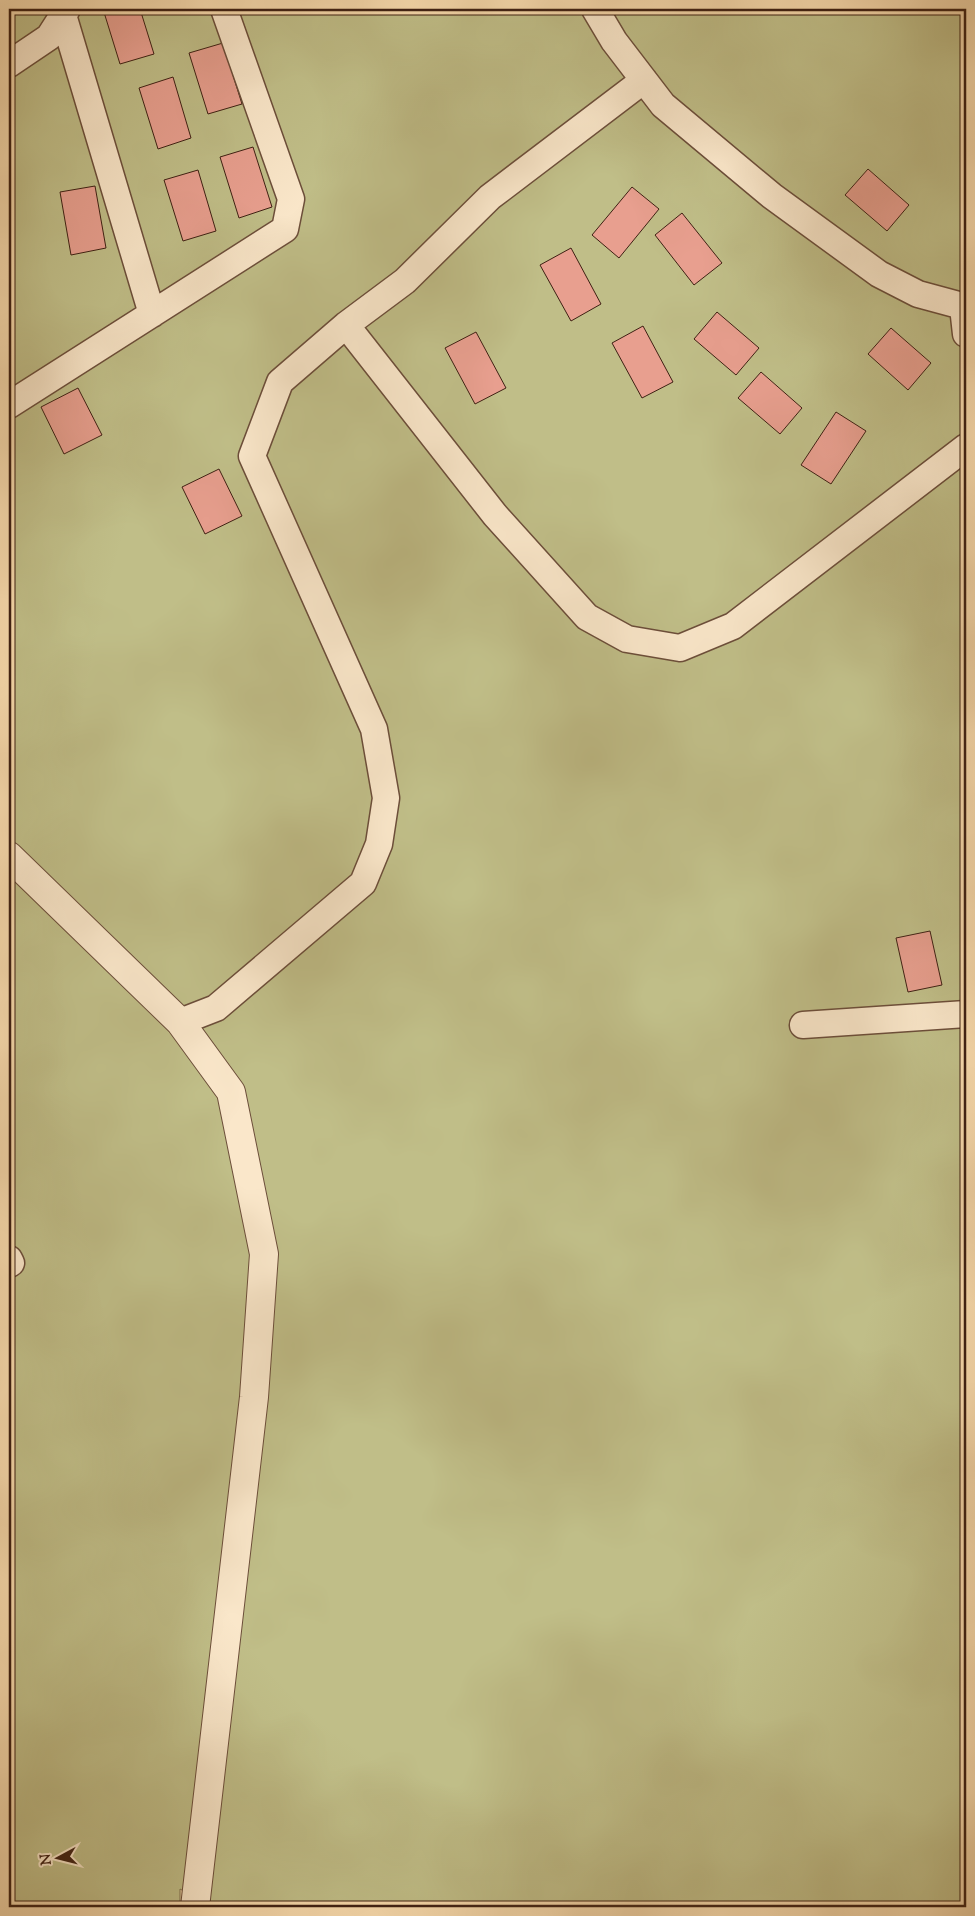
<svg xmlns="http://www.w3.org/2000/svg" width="975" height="1916" font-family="'Sorts Mill Goudy',serif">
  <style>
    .green { fill: #c0be88; stroke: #7f6f4e }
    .building { fill: #e89f8f; stroke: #3e2013 }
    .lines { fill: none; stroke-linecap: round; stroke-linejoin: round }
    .minor-casing { stroke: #6c4e3a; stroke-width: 29 }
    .tertiary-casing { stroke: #6c4e3a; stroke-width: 30 }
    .minor { stroke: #fae7ca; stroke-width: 26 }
    .tertiary { stroke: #fae7ca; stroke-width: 28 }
  </style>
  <rect width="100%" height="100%" fill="#f7daad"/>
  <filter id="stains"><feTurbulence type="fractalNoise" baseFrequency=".004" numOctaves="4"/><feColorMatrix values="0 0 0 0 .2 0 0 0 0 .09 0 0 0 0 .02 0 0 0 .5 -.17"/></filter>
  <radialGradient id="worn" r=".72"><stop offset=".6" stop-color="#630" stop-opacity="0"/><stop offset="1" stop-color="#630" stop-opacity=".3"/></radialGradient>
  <path class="green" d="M9,9H966V1907H213L180,1889V1907H9Z"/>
  <path class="building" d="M103,9H140L154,54L120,64Z
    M223,43L242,104L208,114L189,53Z
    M173,77L191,138L158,149L139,88Z
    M253,147L272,207L239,218L220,157Z
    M868,169L909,205L887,231L845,195Z
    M198,170L216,231L183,241L164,180Z
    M95,186L106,248L71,255L60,192Z
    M632,187L659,209L619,258L592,235Z
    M682,213L722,263L694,285L655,235Z
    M571,248L601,304L571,321L540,265Z
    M717,312L759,348L736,375L694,339Z
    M643,326L673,382L642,398L612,343Z
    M891,328L931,363L908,390L868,354Z
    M476,332L506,388L475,404L445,348Z
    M761,372L802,408L780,434L738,398Z
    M78,388L102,435L64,454L41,407Z
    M836,412L866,431L831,484L801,465Z
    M219,469L242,516L205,534L182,487Z
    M930,931L942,985L908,992L896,938Z"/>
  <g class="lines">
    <defs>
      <path id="minor" d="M595,9L614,41L663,105L772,196L879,274L918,294L966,307
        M63,15L152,314
        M9,64L49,37L67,9
        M963,307L966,334
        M346,325L495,515L587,617L627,639L680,648L733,626L966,447
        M9,405L285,229L291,199L224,9
        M180,1022L216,1008L363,883L379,844L386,798L374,729L252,456L280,382L346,325L405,281L490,197L644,80
        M803,1025L966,1014
        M9,1259L11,1263L9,1264"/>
      <path id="tertiary" d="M9,856L180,1022L231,1092L264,1254L254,1397L195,1907"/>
    </defs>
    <use href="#minor" class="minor-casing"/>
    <use href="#tertiary" class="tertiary-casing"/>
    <use href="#minor" class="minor"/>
    <use href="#tertiary" class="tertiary"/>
  </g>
  <rect width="975" height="1916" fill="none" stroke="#f7daad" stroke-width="30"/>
  <rect x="10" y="10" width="955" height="1896" fill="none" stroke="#3e2013" stroke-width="2.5"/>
  <rect x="15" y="15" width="945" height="1886" fill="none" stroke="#3e2013"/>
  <g transform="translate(58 1858) rotate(263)" stroke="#fae7ca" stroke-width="4" paint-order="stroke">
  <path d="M0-4L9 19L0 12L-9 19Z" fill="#3e2013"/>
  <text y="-8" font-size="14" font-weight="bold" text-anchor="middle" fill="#3e2013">N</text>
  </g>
  <rect width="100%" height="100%" filter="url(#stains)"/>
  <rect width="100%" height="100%" fill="url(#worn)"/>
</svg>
